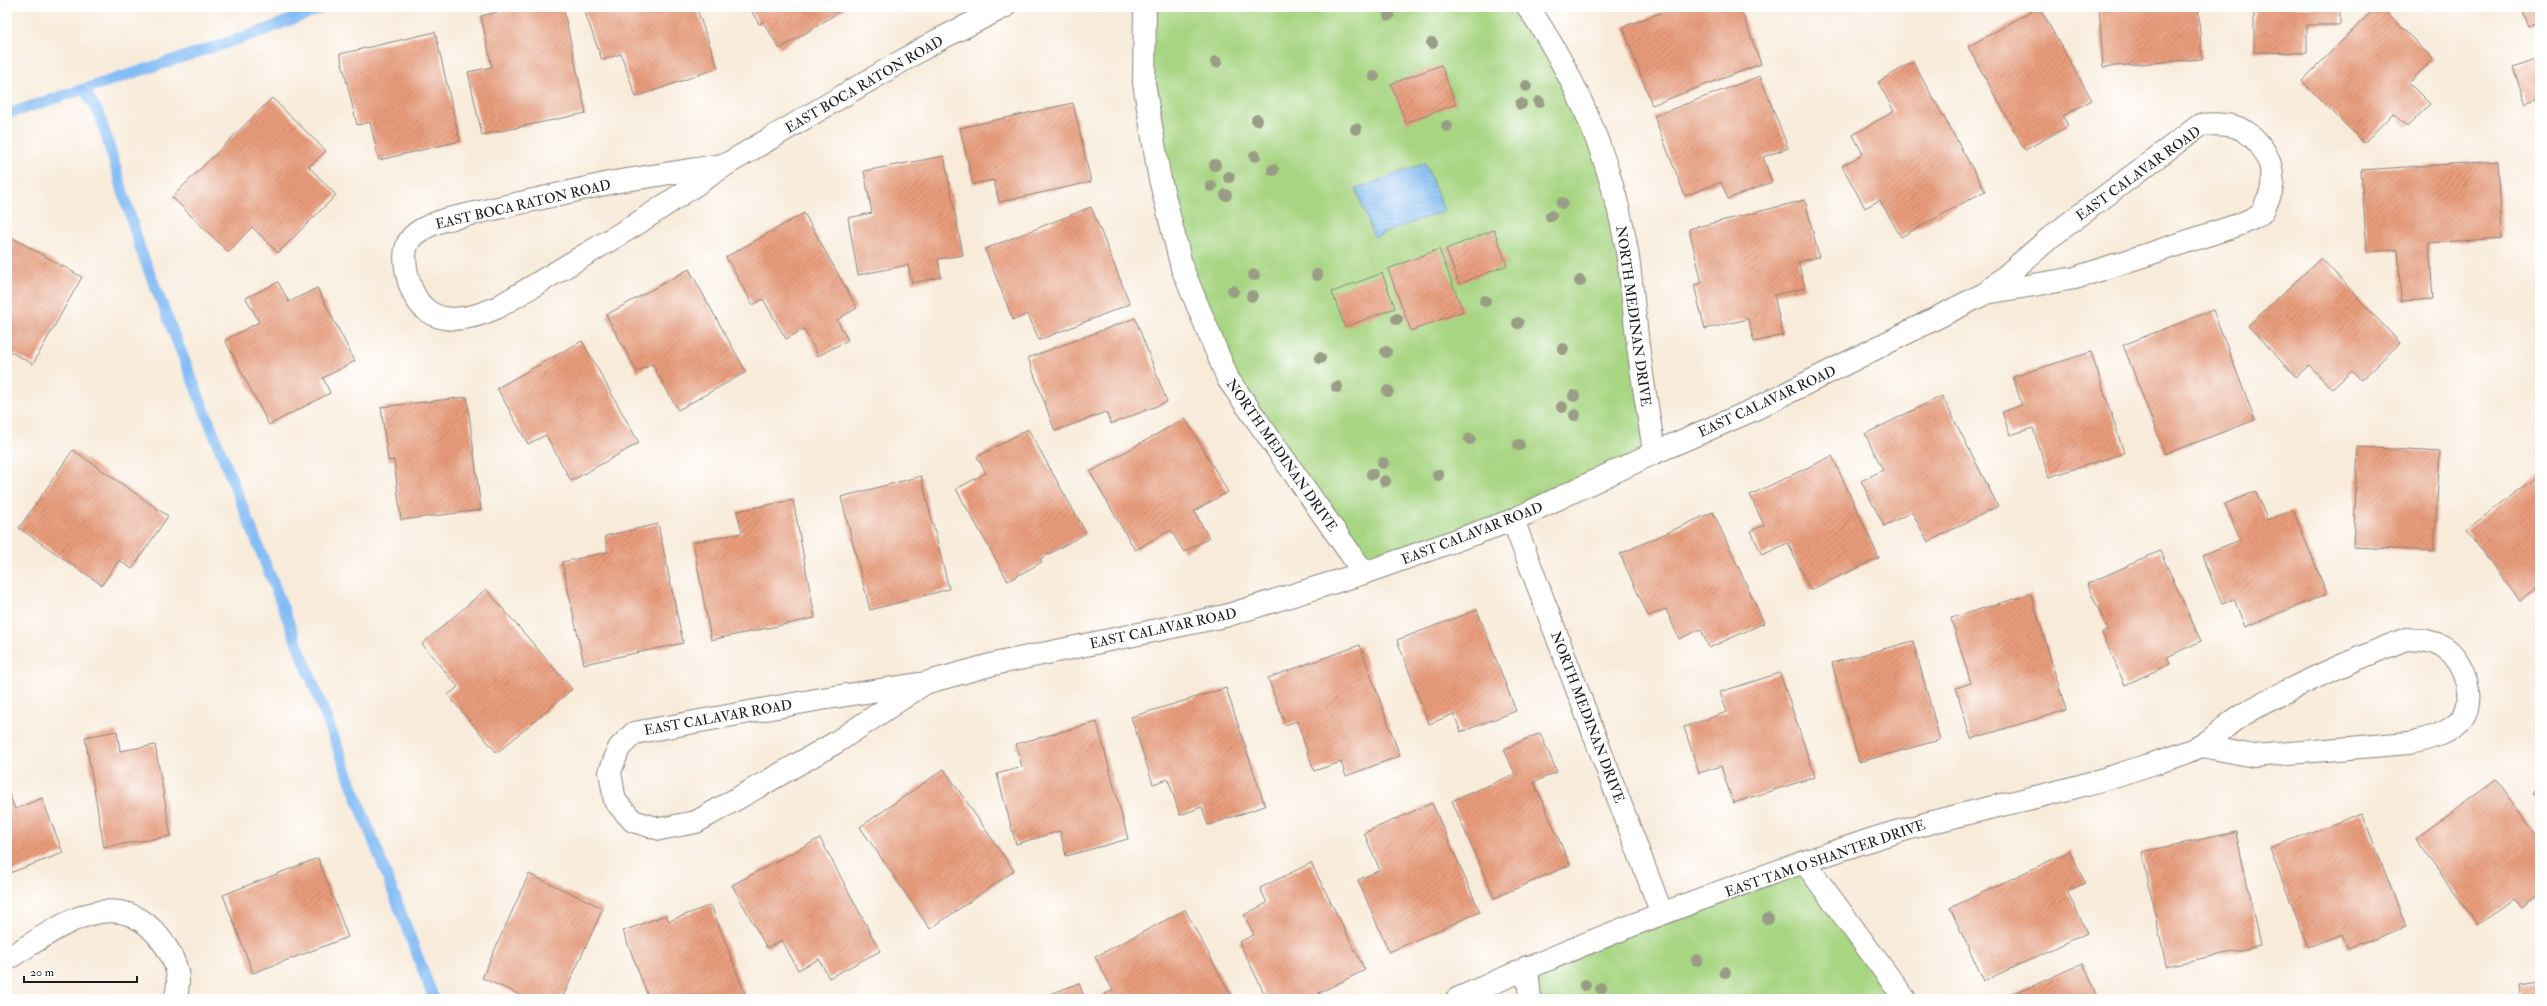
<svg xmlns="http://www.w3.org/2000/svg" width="2547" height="1006" font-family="'IM FELL Double Pica',serif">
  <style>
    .park { fill: #a7d582; stroke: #62784f }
    .water { fill: url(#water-rules); stroke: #506c88 }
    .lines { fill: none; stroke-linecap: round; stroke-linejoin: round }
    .stream { stroke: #83bcf4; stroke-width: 11 }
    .building { fill: url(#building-hatch) }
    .minor-casing { stroke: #8a847b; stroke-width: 24 }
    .minor { stroke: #fff; stroke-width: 22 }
    .tree { fill: #9a9d85 }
    .labels { text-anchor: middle; stroke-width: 3; stroke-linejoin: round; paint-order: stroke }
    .street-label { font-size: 14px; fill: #1c1c1c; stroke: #fff }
  </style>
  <defs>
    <pattern id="water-rules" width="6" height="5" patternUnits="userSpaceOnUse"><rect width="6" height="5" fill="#83bcf4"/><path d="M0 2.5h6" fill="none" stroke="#71a1d1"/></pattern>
    <pattern id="building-hatch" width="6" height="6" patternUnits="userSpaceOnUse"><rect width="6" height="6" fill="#e99c7c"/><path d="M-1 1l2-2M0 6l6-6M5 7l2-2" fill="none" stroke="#bc7e65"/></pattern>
  </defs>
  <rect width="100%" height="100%" fill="#fff"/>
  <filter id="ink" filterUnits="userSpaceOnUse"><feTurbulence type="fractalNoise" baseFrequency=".025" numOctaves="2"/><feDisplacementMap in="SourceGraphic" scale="8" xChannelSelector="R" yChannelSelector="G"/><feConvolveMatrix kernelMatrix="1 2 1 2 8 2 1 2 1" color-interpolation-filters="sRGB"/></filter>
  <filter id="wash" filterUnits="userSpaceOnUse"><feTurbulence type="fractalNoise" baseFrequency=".012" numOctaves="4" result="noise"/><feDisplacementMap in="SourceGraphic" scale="16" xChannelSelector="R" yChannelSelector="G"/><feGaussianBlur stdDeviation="0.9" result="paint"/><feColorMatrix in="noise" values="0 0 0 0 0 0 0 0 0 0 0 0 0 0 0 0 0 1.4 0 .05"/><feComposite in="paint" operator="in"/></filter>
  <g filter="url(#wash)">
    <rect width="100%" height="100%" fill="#f8ebda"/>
    <path class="park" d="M1145,7H1528L1597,140L1654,453L1364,573L1228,379L1159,175Z
      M1805,863L1905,999H1530L1527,967Z"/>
    <path class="water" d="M1425,163L1444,211L1374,237L1356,189Z"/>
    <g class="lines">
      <path class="stream" d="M84,89L100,116L141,251L311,678L434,999
        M7,114L257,33L324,7"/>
    </g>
    <g id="blocks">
      <path class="building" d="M521,7H563L586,113L482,135L468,72L492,67L481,16Z
        M583,7H696L718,68L636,97L621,54L602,60Z
        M749,7H847L780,49L763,22L759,24Z
        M1676,7H1740L1761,64L1652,105L1623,27Z
        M2039,7L2092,100L2063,116L2068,126L2025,150L1968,47Z
        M2099,7H2198L2202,59L2103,67Z
        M2254,7H2340V25H2307V53L2254,52Z
        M2376,7H2381L2433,59L2409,83L2430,104L2407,127L2393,113L2364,143L2302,81Z
        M2520,7H2540V21L2528,26Z
        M435,32L460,141L379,160L370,122L357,125L340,54Z
        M2540,58V98L2526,104L2513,68Z
        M1913,62L1985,191L1901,237L1880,200L1865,208L1842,166L1863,154L1853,135L1894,111L1878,82Z
        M1441,65L1456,104L1406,123L1391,84Z
        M1760,76L1788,148L1763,157L1772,182L1728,199L1721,182L1685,196L1654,116Z
        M272,98L326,151L309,167L336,195L278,253L252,227L228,252L172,197Z
        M1073,103L1091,182L999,202L994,180L973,184L960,128Z
        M944,156L963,255L938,259L941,277L912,283L908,265L858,275L848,218L872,213L864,171Z
        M2498,161L2502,238L2429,243L2433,299L2401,301L2398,250L2367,252L2361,170Z
        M1805,200L1819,257L1798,262L1805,288L1774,295L1783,335L1754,342L1748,319L1705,329L1694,285L1702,283L1689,229Z
        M1091,207L1130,304L1039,340L1028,314L1013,320L985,249Z
        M804,213L857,308L837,320L848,340L818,356L804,329L786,339L763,299L753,305L726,257Z
        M1494,230L1507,265L1459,284L1446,249Z
        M9,236L82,277L33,364L7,350V239Z
        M1439,249L1463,311L1411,331L1388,269Z
        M2321,258L2400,343L2361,380L2352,371L2332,389L2309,365L2296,377L2248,326Z
        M689,269L746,372L678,410L652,364L637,372L606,315Z
        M1382,273L1395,308L1345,327L1332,292Z
        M278,282L289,302L317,288L355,361L323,378L330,393L269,425L225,340L259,322L246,298Z
        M2213,310L2255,420L2165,454L2123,345Z
        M1135,318L1167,402L1111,424L1106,412L1055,431L1028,358Z
        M582,341L639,443L571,481L546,435L528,444L497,388Z
        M2091,352L2124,453L2049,477L2033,428L2010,435L2002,412L2022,405L2013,377Z
        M1942,396L1998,506L1928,542L1912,512L1884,526L1861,481L1883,470L1865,434Z
        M467,397L481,510L401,520L394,460L388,461L381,407Z
        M1185,418L1228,492L1194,511L1209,538L1184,552L1171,530L1135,550L1090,472Z
        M1028,429L1086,533L1040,559L1042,562L1008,581L956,489L986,473L977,457Z
        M2358,447L2440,452L2434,551L2353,547Z
        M73,450L168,516L132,569L119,560L102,585L19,528Z
        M1832,456L1879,558L1810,590L1788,543L1762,555L1751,531L1764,525L1750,495Z
        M2540,474V586L2520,601L2466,530Z
        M921,476L949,589L870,610L841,497Z
        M2256,491L2267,520L2293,510L2327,594L2245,627L2234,599L2222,604L2202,555L2240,540L2225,504Z
        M793,500L815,618L711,640L693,542L742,533L737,511Z
        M1713,512L1764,623L1709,648L1701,629L1679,639L1666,609L1648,616L1620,554Z
        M658,524L683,643L584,664L562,562L608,552L605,536Z
        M2160,551L2201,641L2167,657L2170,664L2125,685L2102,633L2108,630L2087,584Z
        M486,589L572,689L497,753L448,695L458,687L422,644Z
        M2031,594L2066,710L1971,739L1956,688L1971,683L1951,618Z
        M1477,610L1516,711L1461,732L1454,714L1429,724L1397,640Z
        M1913,641L1940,740L1859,762L1832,663Z
        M1360,645L1400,756L1346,776L1341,762L1314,771L1297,721L1285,725L1268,678Z
        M1780,673L1815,777L1733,803L1721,766L1699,773L1684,727L1727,712L1720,692Z
        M1226,688L1265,806L1208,825L1202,807L1180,815L1168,779L1153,784L1131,717Z
        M1097,722L1128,839L1066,856L1060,831L1016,844L997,774L1022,767L1016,744Z
        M117,731L120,751L155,745L171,836L104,847L85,737Z
        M1540,733L1557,772L1534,782L1570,865L1494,898L1452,801L1515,774L1504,749Z
        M944,769L1014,871L930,929L860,827Z
        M2540,778V797L2533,794Z
        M2496,780L2540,840V895L2521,909L2513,899L2478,925L2415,839Z
        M7,789L15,809L42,798L63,853L7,874Z
        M1432,803L1480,912L1389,952L1358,880L1380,870L1364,833Z
        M2362,813L2406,927L2348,949L2342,934L2308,947L2270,848Z
        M2236,832L2260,946L2166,966L2142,852Z
        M820,838L880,951L829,978L819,959L798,970L782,940L767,948L732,885Z
        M2070,851L2085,883L2067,891L2087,933L1984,981L1950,908Z
        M318,858L348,937L253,973L223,895Z
        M1311,863L1365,970L1319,993L1320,995L1313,999H1267L1239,942L1254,935L1244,915L1267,903L1260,888Z
        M529,874L603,908L562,999H529L482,978Z
        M711,905L747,999H649L623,931L666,915L669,921Z
        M1185,910L1233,999H1096L1113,990L1095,957Z
        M2083,963L2099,999H2004Z
        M2540,982V999H2520L2518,985Z
        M1079,983L1085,999H1038Z"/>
    </g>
  </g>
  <g filter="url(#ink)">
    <use href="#blocks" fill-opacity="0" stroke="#8a847b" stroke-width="1"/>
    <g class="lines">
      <defs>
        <path id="minor" d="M1145,7L1144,83L1159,175L1182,268L1228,379L1364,573
          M1528,7C1578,80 1615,170 1628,258C1633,292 1635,326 1640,360C1644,391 1650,422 1654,453
          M727,164L614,182L444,220C431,225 412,231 407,245C403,256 406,271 409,282C423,328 461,324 498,307L635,225L727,164L936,41L1004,7
          M1513,520L1662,914
          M925,683L835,743L696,822L660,829L633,821L615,801L610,772L619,748L634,733L821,699L925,683L994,664L1225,616L1364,573L1513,520L1654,453L1753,410L1986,293L2052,236L2200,125C2214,124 2232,123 2245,131C2268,147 2281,178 2266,203C2265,207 2263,212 2260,214C2255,218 2247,221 2241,224L2075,278L1986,293
          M1805,863L1905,999
          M7,959C57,929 119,876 165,945C176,962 182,979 175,999
          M1527,967L1530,999
          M1457,999C1592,938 1732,885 1873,839C1963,810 2056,797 2145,766C2163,760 2186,755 2202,745C2216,737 2226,725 2239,717C2287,688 2353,660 2406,639C2419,640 2430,640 2442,646C2464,658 2479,703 2459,722C2445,735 2428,739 2409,743L2254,756L2202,746"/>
      </defs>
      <use href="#minor" class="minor-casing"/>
      <use href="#minor" class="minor"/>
    </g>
    <g class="tree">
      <circle cx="1389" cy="15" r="6"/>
      <circle cx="1432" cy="43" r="6"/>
      <circle cx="1216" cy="62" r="6"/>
      <circle cx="1374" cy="76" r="6"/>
      <circle cx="1526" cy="86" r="6"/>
      <circle cx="1539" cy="102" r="6"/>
      <circle cx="1521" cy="104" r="6"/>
      <circle cx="1257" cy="120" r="6"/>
      <circle cx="1447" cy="126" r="6"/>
      <circle cx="1356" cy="129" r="6"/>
      <circle cx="1255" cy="156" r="6"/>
      <circle cx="1215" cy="165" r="6"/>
      <circle cx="1273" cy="170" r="6"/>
      <circle cx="1229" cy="177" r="6"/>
      <circle cx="1211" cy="186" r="6"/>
      <circle cx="1226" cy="195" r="6"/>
      <circle cx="1562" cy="203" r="6"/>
      <circle cx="1551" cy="216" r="6"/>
      <circle cx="1254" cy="275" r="6"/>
      <circle cx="1317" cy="275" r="6"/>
      <circle cx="1580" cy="281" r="6"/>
      <circle cx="1233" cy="291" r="6"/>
      <circle cx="1252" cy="296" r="6"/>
      <circle cx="1485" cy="301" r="6"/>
      <circle cx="1397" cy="319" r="6"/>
      <circle cx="1518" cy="323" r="6"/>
      <circle cx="1563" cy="349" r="6"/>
      <circle cx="1386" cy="352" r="6"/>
      <circle cx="1320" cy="358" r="6"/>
      <circle cx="1337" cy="387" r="6"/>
      <circle cx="1388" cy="391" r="6"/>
      <circle cx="1574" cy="396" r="6"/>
      <circle cx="1562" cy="407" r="6"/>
      <circle cx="1575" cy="415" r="6"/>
      <circle cx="1470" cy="439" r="6"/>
      <circle cx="1519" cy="445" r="6"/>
      <circle cx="1383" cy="463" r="6"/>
      <circle cx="1372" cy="474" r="6"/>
      <circle cx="1438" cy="475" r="6"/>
      <circle cx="1385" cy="481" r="6"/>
      <circle cx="1768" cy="919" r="6"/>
      <circle cx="1697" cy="960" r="6"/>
      <circle cx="1725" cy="972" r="6"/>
      <circle cx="1585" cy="985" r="6"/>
      <circle cx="1601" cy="988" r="6"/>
    </g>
  </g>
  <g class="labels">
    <g class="street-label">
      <text transform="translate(864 84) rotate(-30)" y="5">EAST BOCA RATON ROAD</text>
      <text transform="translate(2138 173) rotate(-36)" y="5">EAST CALAVAR ROAD</text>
      <text transform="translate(523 204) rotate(-13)" y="5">EAST BOCA RATON ROAD</text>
      <text transform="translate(1634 316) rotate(82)" y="5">NORTH MEDINAN DRIVE</text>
      <text transform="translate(1767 401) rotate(-25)" y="5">EAST CALAVAR ROAD</text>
      <text transform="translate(1282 455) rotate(55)" y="5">NORTH MEDINAN DRIVE</text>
      <text transform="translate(1472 533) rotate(-21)" y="5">EAST CALAVAR ROAD</text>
      <text transform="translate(1163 628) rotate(-12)" y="5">EAST CALAVAR ROAD</text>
      <text transform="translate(718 717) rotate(-10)" y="5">EAST CALAVAR ROAD</text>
      <text transform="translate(1588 717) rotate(69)" y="5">NORTH MEDINAN DRIVE</text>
      <text transform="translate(1825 858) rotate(-19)" y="5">EAST TAM O SHANTER DRIVE</text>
    </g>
  </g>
  <rect width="2547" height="1006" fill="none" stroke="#fff" stroke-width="24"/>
  <path d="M24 976v6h113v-6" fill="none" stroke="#1c1c1c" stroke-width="2"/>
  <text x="30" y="976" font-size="12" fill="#1c1c1c" stroke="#ffffff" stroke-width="3" paint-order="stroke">20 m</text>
</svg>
